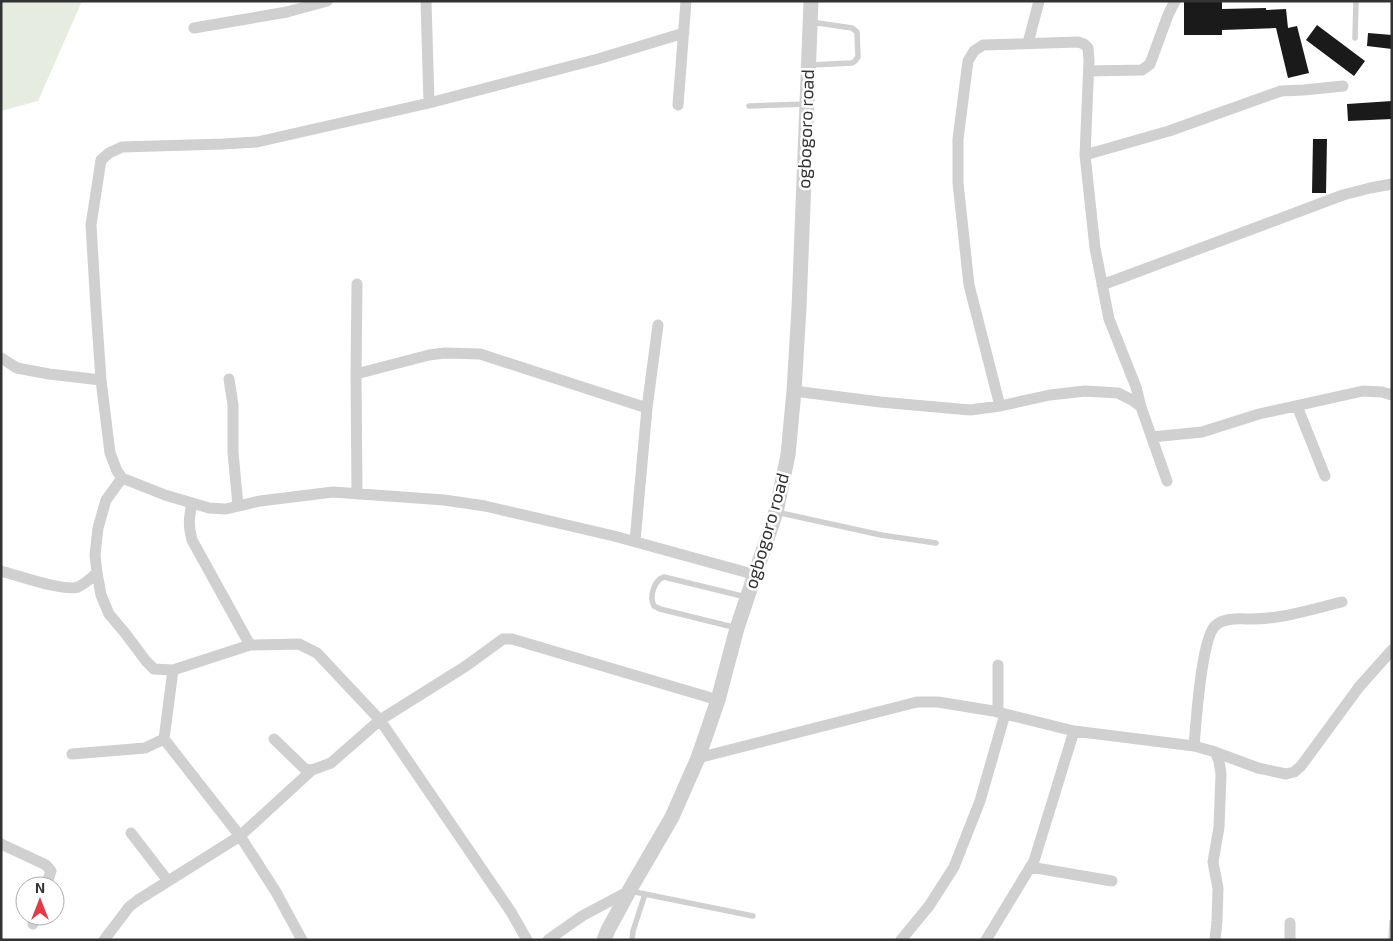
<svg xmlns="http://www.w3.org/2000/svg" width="1393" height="941" font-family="'Exo 2',sans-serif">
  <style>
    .green { fill: #e6ecdf }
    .building { fill: #1a1a1a }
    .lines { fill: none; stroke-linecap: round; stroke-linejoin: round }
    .service { stroke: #d0d0d0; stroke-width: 5.5 }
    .minor { stroke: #d0d0d0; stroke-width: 11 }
    .tertiary { stroke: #d0d0d0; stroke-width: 15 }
    .labels { text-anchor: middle; stroke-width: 5; stroke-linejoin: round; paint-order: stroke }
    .street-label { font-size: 18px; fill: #333; stroke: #fff }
  </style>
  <rect width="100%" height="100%" fill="#fff"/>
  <path class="green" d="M1,1H82L38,101L1,111Z"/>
  <path class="building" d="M1184,1H1222V9L1266,8V10L1286,9L1288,28L1297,26L1309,73L1288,78L1276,28L1222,30V35H1184Z
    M1317,25L1365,61L1354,76L1306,40Z
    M1368,33L1392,35V49L1367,46Z
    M1392,101V119L1348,121L1347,104Z
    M1313,139H1327L1326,193H1312Z"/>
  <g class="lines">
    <path class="service" d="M1355,38L1356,1
      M810,65L852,63L855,61L858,57L857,32L852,28L811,22
      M749,106L807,104
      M776,512L881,535L936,543
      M737,628L660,609L654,606C649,597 654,580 664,577L746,597
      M630,891L753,916
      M632,940L633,931L645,894
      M1391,940L1392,922"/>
    <path class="minor" d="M426,1L429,103L598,59L684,33
      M194,28L287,12L327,1
      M1028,43L1039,1
      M1089,71L1142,70L1150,64L1168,15L1175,1
      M429,103L257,142L223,144L122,147L109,153L101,160L91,225L96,308L101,380L110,453L117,471L122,478L165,495L209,508L226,509L260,501L333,492L444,500L485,506L614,536L756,575
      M678,105L686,1
      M1085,155L1169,131L1281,91L1304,90L1343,86
      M357,284L356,374L357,494
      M1102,285L1343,195L1370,188L1392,184
      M1,358L17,368L49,374L101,380
      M356,374L429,355L445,353L480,354L647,408
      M229,379L233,405V452L238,506
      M794,391L880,402L970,410L1000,406L1050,395L1085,391L1118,393L1132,400L1141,407L1167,481
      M1000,406L969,285L958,183V139L968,61L974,51L983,45L1078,42L1084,44L1088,48L1089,61L1085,155L1095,248L1109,319L1136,387L1141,407
      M1297,406L1325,476
      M1152,437L1202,432L1259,414L1363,391L1382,392L1392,395
      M122,478L106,500L98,528L95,555L97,573L101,595L109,614L125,633L146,661L154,669L173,670L250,645L299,644L317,653L380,720L511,912L527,940
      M192,503C189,518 188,525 192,540L250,645
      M635,541L647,408L658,325
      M1,571C17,575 64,592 78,587C85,584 91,578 97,573
      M998,665V712
      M274,739L305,769L312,770L331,763L380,720L466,666L503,639H512L718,700
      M1194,746C1196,724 1201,640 1215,626C1224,617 1240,619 1252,619C1282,619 1313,609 1342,602
      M72,754L145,748L164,739L173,670
      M698,758L917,702H938L993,711L1074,731L1194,746L1212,751L1258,768L1286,774L1294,772L1301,766L1359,687L1392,650
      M131,833L168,881
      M1,844L46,865L51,871L46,886
      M1030,867L1112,881
      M33,924L36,916
      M104,940L129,907L138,900L240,836L164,739
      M302,940L276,892L240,836L312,770
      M548,940L582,916L629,891
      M901,940L929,906L954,867L980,801L1005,714
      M986,940L1034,861L1074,731
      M1215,940L1217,921L1218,888L1213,862L1219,827L1221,774L1219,761L1215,752
      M1290,940V923"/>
    <path class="tertiary" d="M604,940L608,930L629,891L672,817L698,758L718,700L737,628L776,512L788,455L794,391L799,308L811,1"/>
  </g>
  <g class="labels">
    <g class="street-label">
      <text transform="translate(806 129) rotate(-88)" y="6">ogbogoro road</text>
      <text transform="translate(767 531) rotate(-74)" y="6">ogbogoro road</text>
    </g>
  </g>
  <rect width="1393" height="941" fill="none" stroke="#333333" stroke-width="5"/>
  <g transform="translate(40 901)"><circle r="24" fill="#ffffff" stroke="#adadad"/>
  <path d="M0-4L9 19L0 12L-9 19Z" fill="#e63946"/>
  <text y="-8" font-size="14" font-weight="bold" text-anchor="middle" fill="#333333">N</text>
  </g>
</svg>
